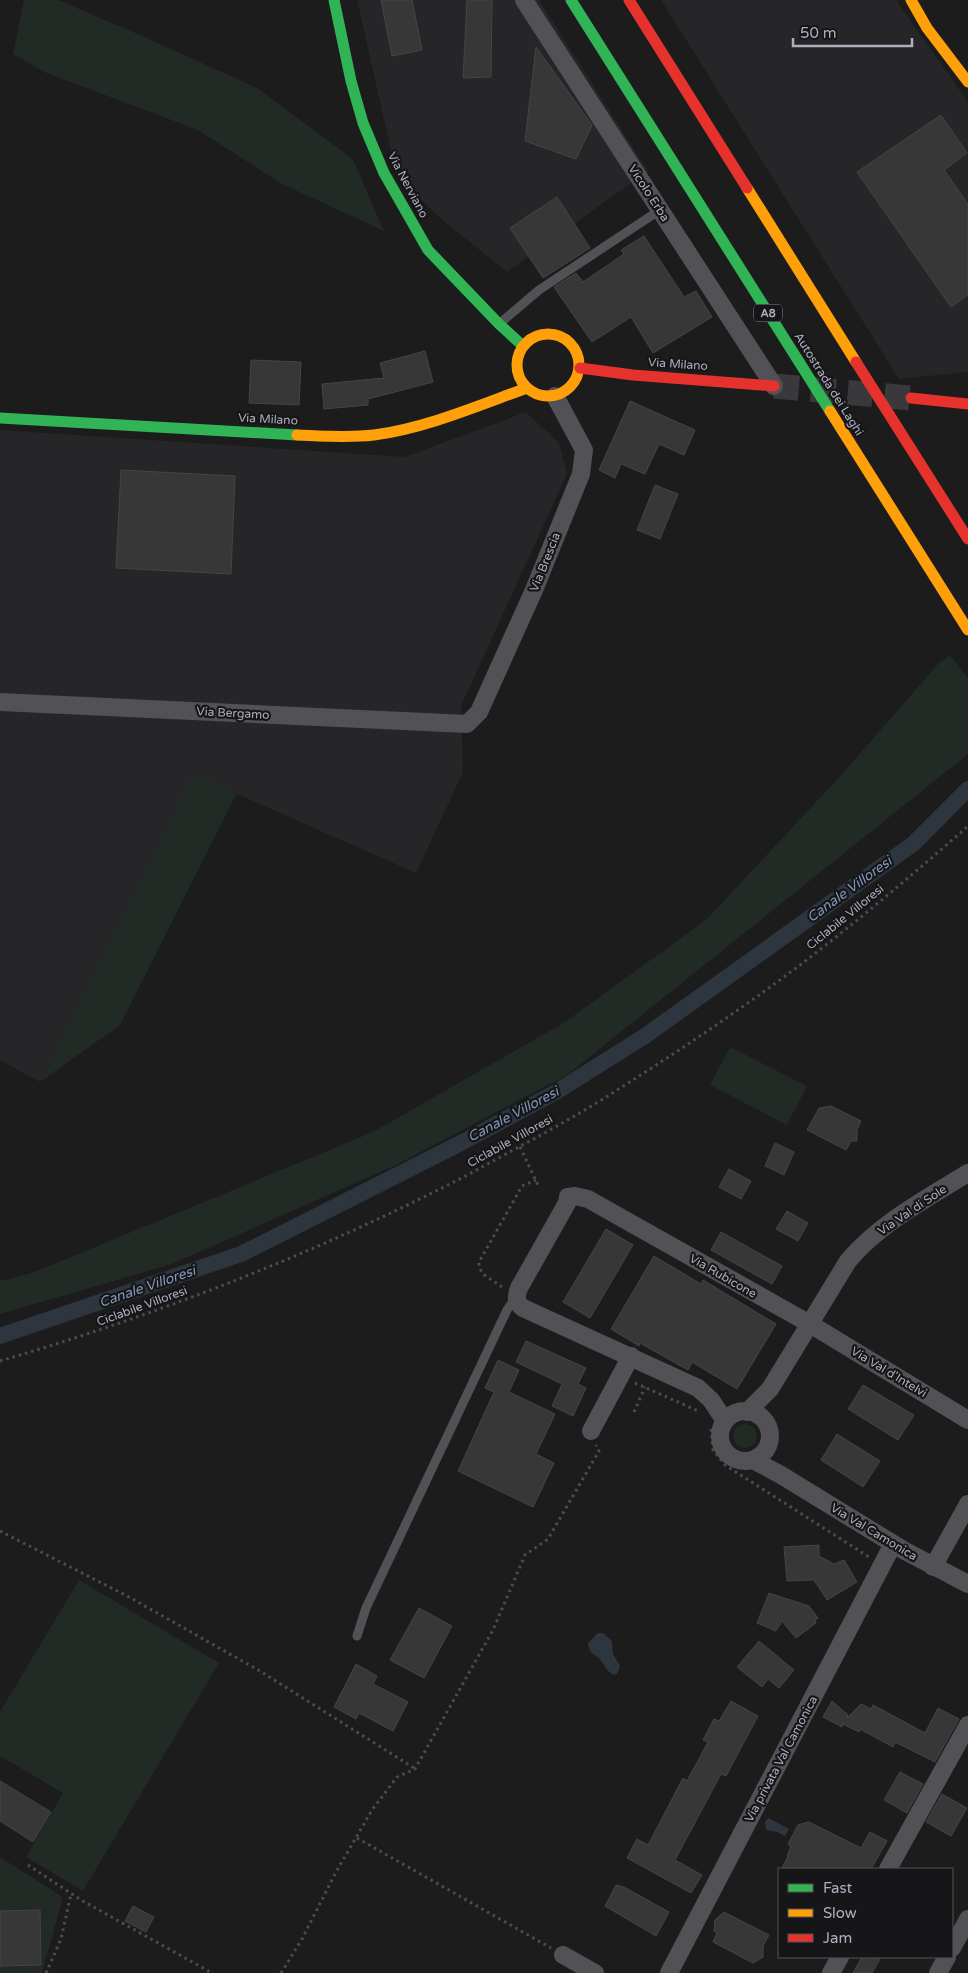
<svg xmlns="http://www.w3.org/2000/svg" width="968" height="1973" font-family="'Varela Round',sans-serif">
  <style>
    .built { fill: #262628 }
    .green { fill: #212a24 }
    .water { fill: #2d353f }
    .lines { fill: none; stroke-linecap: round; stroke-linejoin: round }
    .canal { stroke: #2d353f; stroke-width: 16 }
    .building { fill: #373738; stroke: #444548 }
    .secondary-tunnel { stroke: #39393c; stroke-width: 25; stroke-dasharray: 25 12; stroke-linecap: butt }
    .path { stroke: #4d4d51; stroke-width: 3; stroke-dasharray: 2.5 4; stroke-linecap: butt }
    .lane { stroke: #525256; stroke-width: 9 }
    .street { stroke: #525256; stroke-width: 18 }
    .fast { stroke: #30b455; stroke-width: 11 }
    .slow { stroke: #ff9f0a; stroke-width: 11 }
    .jam { stroke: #e5322d; stroke-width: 11 }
    .labels { text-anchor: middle; stroke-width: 4.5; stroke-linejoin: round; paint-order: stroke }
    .shield { fill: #161618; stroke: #80818c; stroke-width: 1 }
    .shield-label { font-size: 11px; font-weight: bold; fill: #adafbd }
    .street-label { font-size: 12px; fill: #adafbd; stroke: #161618 }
    .water-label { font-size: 14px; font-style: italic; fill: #8397b9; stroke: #161618 }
  </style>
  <rect width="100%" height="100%" fill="#1c1c1c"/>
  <path class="built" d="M357,0H539L648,171L507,272L440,218L397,177Z
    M661,0H896L968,102V372L899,379Z
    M526,412L559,443L567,474L461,706L463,772L416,873L194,775L40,1082L0,1060V430L405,457Z"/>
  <path class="green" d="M24,0H58L142,36L257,88L353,159L384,231L282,184L198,130L44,72L13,54Z
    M950,655L968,678V754L567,1075L396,1165L172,1264L0,1314V1281L32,1273L373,1132L565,1022L707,919L843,773L938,664Z
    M194,774L237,793L120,1025L40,1082Z
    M730,1047L807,1086L787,1125L710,1085Z
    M733 1436a12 12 0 1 1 24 0a12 12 0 1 1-24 0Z
    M79,1580L219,1663L83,1891L26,1857L63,1793L0,1756V1712Z
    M0,1857L63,1897L42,1973H0Z"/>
  <path class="water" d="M598,1633H603L612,1641L613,1654L620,1666L617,1674L614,1675C606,1671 605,1666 600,1659C593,1652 590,1656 588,1643Z
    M769,1818L789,1829L785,1836L777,1832L766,1830L765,1821Z"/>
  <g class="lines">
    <path class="canal" d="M0,1336L241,1254L461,1143L556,1092L645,1036L913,844L968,789"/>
  </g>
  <path class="building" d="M381,0H412L422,50L392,56Z
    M467,0H492L491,77L463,78Z
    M536,47L592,125L576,159L525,141Z
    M941,115L967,153L944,170L968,204V295L951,307L857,172Z
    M557,197L590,248L543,278L510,228Z
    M644,236L684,297L696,291L712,317L653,353L631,317L592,342L554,287L576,273L583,282L624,254L621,250Z
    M425,351L433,382L368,399V405L324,409L322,384L384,378L380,363Z
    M251,360L301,362L299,405L249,403Z
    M630,401L695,430L684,455L659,444L645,474L621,464L615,478L599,470Z
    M121,470L235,476L231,574L116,568Z
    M655,485L678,494L660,539L637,530Z
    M831,1106L861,1121L857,1130V1141H851L846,1150L807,1130L819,1108Z
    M775,1143L794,1152L784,1175L765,1166Z
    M729,1169L751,1181L741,1199L719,1187Z
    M787,1211L808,1223L798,1241L776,1229Z
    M606,1229L633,1245L590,1318L563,1302Z
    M721,1232L782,1266L772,1284L711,1250Z
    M654,1256L701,1284L703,1280L776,1324L737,1389L692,1362L688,1370L640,1343L639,1346L611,1329Z
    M526,1341L586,1368L578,1384L586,1388L573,1416L552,1406L562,1384L516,1362Z
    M498,1360L519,1370L509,1392L555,1414L536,1454L554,1463L533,1507L458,1471L494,1392L485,1388Z
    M863,1385L914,1415L898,1440L848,1409Z
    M837,1434L880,1461L863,1487L821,1460Z
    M819,1545V1556L834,1564L844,1560L857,1582L827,1600L814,1580L787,1581L784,1547Z
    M769,1593L809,1606L818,1618L815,1620L816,1623L796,1638L782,1621L776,1631L757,1623Z
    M419,1608L452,1626L424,1678L390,1660Z
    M759,1641L794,1670L779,1688L768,1679L762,1687L737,1667Z
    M356,1664L377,1676L373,1684L408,1702L393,1731L359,1713L356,1719L334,1707Z
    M731,1701L758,1716L726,1776L721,1774L675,1860L702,1875L691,1893L627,1858L637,1839L648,1845L683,1778L687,1781L708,1742L703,1740L714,1719L719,1721Z
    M832,1701L848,1715L847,1718L861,1704L871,1709L873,1705L925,1733L938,1708L959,1719L935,1762L895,1742L893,1747L860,1729L859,1732L843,1724L842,1727L823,1717Z
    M900,1772L923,1784L907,1813L884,1800Z
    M0,1781L51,1812L33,1842L0,1821Z
    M942,1794L967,1808L951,1836L926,1822Z
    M809,1822L861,1848L870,1832L887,1841L871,1869H781L788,1857L787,1856L791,1846L788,1844L798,1825Z
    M616,1885L624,1887L669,1912L656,1936L605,1906Z
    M133,1906L154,1917L146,1932L125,1921Z
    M40,1910L41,1965L0,1966V1911Z
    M724,1912L769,1935L763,1946V1957L753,1963L713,1942L717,1933L714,1931L715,1920Z
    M862,1957H881L872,1973H853Z"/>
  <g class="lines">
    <path class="secondary-tunnel" d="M774,386L911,398"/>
    <path class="path" d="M520,1147L538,1185
      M502,1287L483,1274L479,1267V1262L522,1186L536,1180
      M0,1361C163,1313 322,1251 473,1172C520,1146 569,1121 614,1092C679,1051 743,1008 804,962C860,919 915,873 968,826
      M635,1383L698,1411
      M634,1412L645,1387
      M711,1429L713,1450L725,1465L869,1557
      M0,1531L129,1597L260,1671L414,1768
      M357,1838L551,1948
      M28,1865L81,1900L212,1973
      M46,1973L61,1939L71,1894
      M281,1973L302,1939L336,1872L372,1810L397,1777L415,1769L493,1630L525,1555L548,1539L599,1451L596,1445"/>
    <path class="lane" d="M499,324L539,290L660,210
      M357,1636L366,1608L507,1310L516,1297"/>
    <path class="street" d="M524,0L774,386
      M0,702L467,724L479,712L534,590L581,474L584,450L555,396
      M720 1436a25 25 0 1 1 50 0a25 25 0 1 1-50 0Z
      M747,1412L770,1389L848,1261C880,1223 926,1199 968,1173
      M725,1421L711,1400L698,1388L523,1308C515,1302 516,1296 519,1288L567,1203L568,1197L575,1196L588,1199L810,1324L968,1420
      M591,1431L631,1356
      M753,1460L781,1475L905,1551L968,1584
      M933,1567L968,1504
      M888,1869L968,1725
      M952,1948L968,1919
      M563,1955L595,1973
      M669,1973L893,1544
      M831,1973L840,1957
      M938,1973L947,1957"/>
    <path class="fast" d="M334,0L351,81L363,123L384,173L428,250L499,324L523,346
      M571,0L830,411
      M0,418L297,435"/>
    <path class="slow" d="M911,0L927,28L968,82
      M747,188L856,362
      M517 365a31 31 0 1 1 62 0a31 31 0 1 1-62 0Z
      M830,411L968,630
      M297,435C322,436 348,438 374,435C426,428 477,406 527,388"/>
    <path class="jam" d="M629,0L747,188
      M856,362L968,539
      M580,368L633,375L774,386
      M911,398L968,404"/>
  </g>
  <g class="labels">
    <rect class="shield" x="754" y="304.5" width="28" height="17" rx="4"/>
    <g class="shield-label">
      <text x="768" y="317">A8</text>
    </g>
    <g class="street-label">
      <text transform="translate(408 185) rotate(62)" y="4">Via Nerviano</text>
      <text transform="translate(649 193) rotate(57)" y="4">Vicolo Erba</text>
      <text transform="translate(678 364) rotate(4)" y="4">Via Milano</text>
      <text transform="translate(829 384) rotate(58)" y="4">Autostrada dei Laghi</text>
      <text transform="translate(268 419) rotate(3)" y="4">Via Milano</text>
      <text transform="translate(545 562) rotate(-68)" y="4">Via Brescia</text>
      <text transform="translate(233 713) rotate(3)" y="4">Via Bergamo</text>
      <text transform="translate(845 917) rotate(-39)" y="4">Ciclabile Villoresi</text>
      <text transform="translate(510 1141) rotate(-29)" y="4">Ciclabile Villoresi</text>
      <text transform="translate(912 1210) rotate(-34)" y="4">Via Val di Sole</text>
      <text transform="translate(723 1276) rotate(30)" y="4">Via Rubicone</text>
      <text transform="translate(142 1306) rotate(-20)" y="4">Ciclabile Villoresi</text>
      <text transform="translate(889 1372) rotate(31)" y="4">Via Val d'Intelvi</text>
      <text transform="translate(874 1532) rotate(31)" y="4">Via Val Camonica</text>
      <text transform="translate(781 1759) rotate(-62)" y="4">Via privata Val Camonica</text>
    </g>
    <g class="water-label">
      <text transform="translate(849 889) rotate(-36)" y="5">Canale Villoresi</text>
      <text transform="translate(513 1114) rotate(-28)" y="5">Canale Villoresi</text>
      <text transform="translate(147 1286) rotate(-19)" y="5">Canale Villoresi</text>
    </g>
  </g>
  <rect x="778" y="1868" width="175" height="90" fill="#161618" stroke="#52535a"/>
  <rect x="788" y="1884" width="25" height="8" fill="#30b455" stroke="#52535a"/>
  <text x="823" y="1893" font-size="15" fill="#adafbd">Fast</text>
  <rect x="788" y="1909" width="25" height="8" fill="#ff9f0a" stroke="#52535a"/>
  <text x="823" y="1918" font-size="15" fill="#adafbd">Slow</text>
  <rect x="788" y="1934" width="25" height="8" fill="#e5322d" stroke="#52535a"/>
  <text x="823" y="1943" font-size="15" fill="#adafbd">Jam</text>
  <path d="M793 38v8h119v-8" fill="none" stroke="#adafbd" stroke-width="2.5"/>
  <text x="800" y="38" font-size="15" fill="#adafbd" stroke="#161618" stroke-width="4" paint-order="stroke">50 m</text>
</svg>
